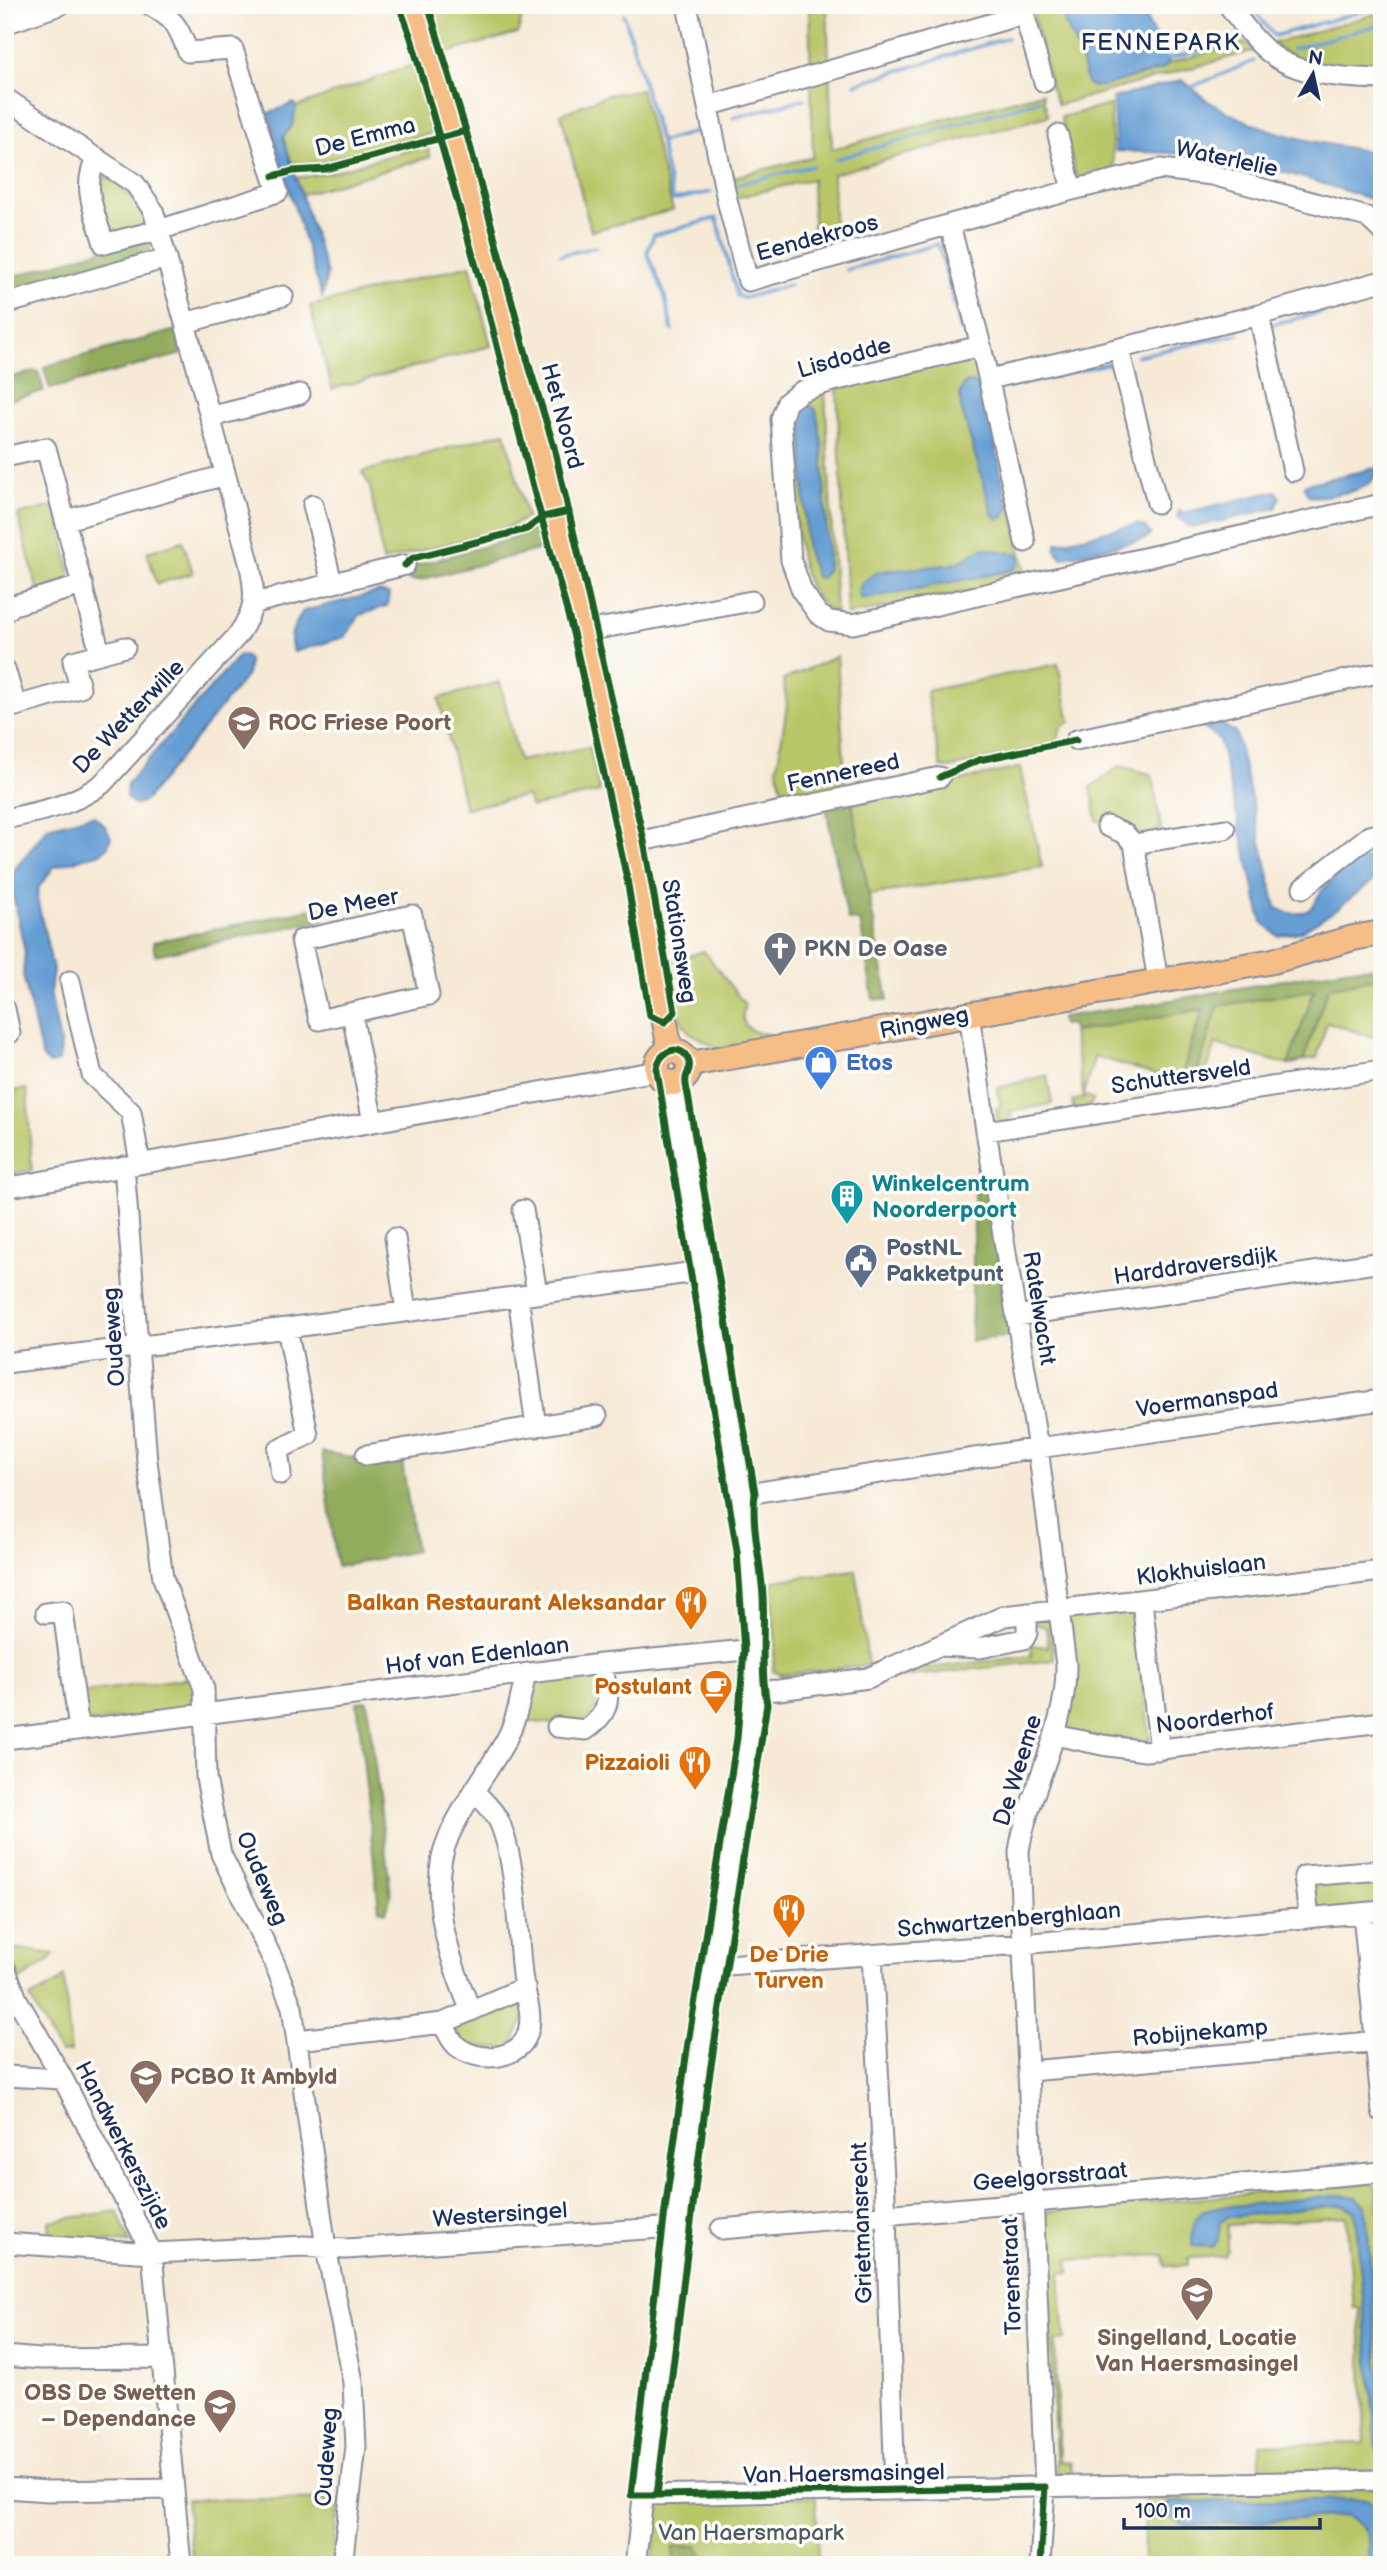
<svg xmlns="http://www.w3.org/2000/svg" width="1387" height="2570" font-family="'Balsamiq Sans',sans-serif">
  <style>
    .green { fill: #b9c667; stroke: #6a7a62; stroke-width: 2; fill-rule: evenodd }
    .forest { fill: #92ab5c; stroke: #566d5d; stroke-width: 2 }
    .water { fill: #669ed4; stroke: #406699; stroke-width: 2 }
    .lines { fill: none; stroke-linecap: round; stroke-linejoin: round }
    .stream { stroke: #669ed4; stroke-width: 3.5 }
    .minor-casing { stroke: #888c9a; stroke-width: 23 }
    .major-casing { stroke: #888c9a; stroke-width: 28 }
    .minor { stroke: #fff; stroke-width: 19 }
    .major { stroke: #f6be87; stroke-width: 24 }
    .cycleway-casing { stroke: #fdfcf7; stroke-width: 11 }
    .cycleway { stroke: #1b5e20; stroke-width: 7 }
    .labels { text-anchor: middle; stroke-width: 7; stroke-linejoin: round; paint-order: stroke }
    .street-label { font-size: 23px; fill: #1b2f5e; stroke: #fdfcf7 }
    .education-label { font-size: 23px; font-weight: bold; fill: #785e54; stroke: #fdfcf7; text-anchor: start }
    .worship-label { font-size: 23px; font-weight: bold; fill: #5b616d; stroke: #fdfcf7; text-anchor: start }
    .shop-label { font-size: 23px; font-weight: bold; fill: #366cbe; stroke: #fdfcf7; text-anchor: start }
    .culture-label { font-size: 23px; font-weight: bold; fill: #0d838f; stroke: #fdfcf7; text-anchor: start }
    .service-label { font-size: 23px; font-weight: bold; fill: #4e5e75; stroke: #fdfcf7; text-anchor: start }
    .food-label { font-size: 23px; font-weight: bold; fill: #c56008; stroke: #fdfcf7; text-anchor: end }
    .park-label { font-size: 23px; fill: #4a5c61; stroke: #fdfcf7 }
    .neighbourhood-label { font-size: 24px; letter-spacing: 2px; fill: #1b2f5e; stroke: #fdfcf7 }
  </style>
  <rect width="100%" height="100%" fill="#fdfcf7"/>
  <filter id="ink" filterUnits="userSpaceOnUse"><feTurbulence type="fractalNoise" baseFrequency=".0143" numOctaves="2"/><feDisplacementMap in="SourceGraphic" scale="14" xChannelSelector="R" yChannelSelector="G"/><feConvolveMatrix kernelMatrix="1 2 1 2 8 2 1 2 1" color-interpolation-filters="sRGB"/></filter>
  <filter id="wash" filterUnits="userSpaceOnUse"><feTurbulence type="fractalNoise" baseFrequency=".00686" numOctaves="4" result="noise"/><feDisplacementMap in="SourceGraphic" scale="28" xChannelSelector="R" yChannelSelector="G"/><feGaussianBlur stdDeviation="1.57" result="paint"/><feColorMatrix in="noise" values="0 0 0 0 0 0 0 0 0 0 0 0 0 0 0 0 0 1.4 0 .05"/><feComposite in="paint" operator="in"/></filter>
  <g filter="url(#wash)">
    <rect width="100%" height="100%" fill="#f6e9d5"/>
    <path class="green" d="M433,5H524V6L518,33L446,53Z
      M809,5H827L832,149L1042,93L1048,116L833,174L835,251L814,258L812,179L731,199L726,179L813,157Z
      M1031,5H1057L1080,55L1084,72C1110,74 1148,84 1169,63L1247,42L1256,50L1058,105L1051,88Z
      M1382,12V73L1360,74L1299,60L1271,44Z
      M415,64L432,133L320,162L292,164L283,137L292,126L296,107Z
      M641,90L673,210L591,231L561,114L606,95Z
      M1110,105L1114,174L1078,183L1061,117Z
      M427,145L430,157L300,195L295,178L329,173Z
      M100,177L114,179L143,210L147,220L144,229L108,238L94,180Z
      M470,265L491,346L332,389L310,306Z
      M977,356L986,397L973,382L965,383L960,393L961,407L993,515L1009,496L1027,580L847,615L837,388ZM964,559L1015,569L861,598L885,570C905,570 948,569 964,559Z
      M825,391L836,615C824,606 814,597 808,583C791,539 794,459 792,410L795,402Z
      M505,432L527,518L506,528L383,561L370,486L362,472Z
      M57,505L71,578L38,592L18,515Z
      M183,541L193,573L157,584L147,552Z
      M837,656L846,792L785,806L777,768L787,705L783,680Z
      M1058,664L1070,722L1061,727L1057,744L949,768L941,767L926,691Z
      M500,682L519,761L590,747L600,792L531,807L527,796L465,808L439,698Z
      M1120,766L1150,774L1154,782L1161,830L1134,836L1114,823L1097,821L1091,787Z
      M1020,768L1042,867L869,895L852,803Z
      M704,951L745,1005C738,1024 749,1034 767,1033L768,1041L719,1049L689,1032L681,1021L670,962Z
      M1382,977V1040L1327,1022L1317,1058L1303,1061L1328,987Z
      M1315,989L1288,1065L1216,1044L1204,1077L1195,1079L1218,1006Z
      M1203,1009L1179,1082L1095,1056L1083,1095L1093,1099L1091,1105L1074,1112L1072,1101L1084,1098L1073,1032Z
      M1047,1075L1052,1104L1011,1111L1012,1121L998,1123L996,1108L1001,1107L997,1088Z
      M27,1089L32,1170L5,1175V1092Z
      M856,1570L868,1665L781,1675L773,1671L775,1640L771,1588L774,1581Z
      M1129,1608L1134,1611L1150,1741L1074,1735L1067,1729L1066,1726L1069,1615Z
      M1049,1617L1054,1660L877,1680L919,1660V1669L1031,1656L1032,1645L1048,1647L1046,1627L1035,1624L1034,1620Z
      M599,1668L603,1689L589,1721L558,1724L520,1721L528,1677Z
      M194,1677L200,1710L82,1724L78,1693Z
      M1382,1877V1907L1315,1911L1312,1883Z
      M5,1947L54,1954L50,1960L20,1980L5,1952Z
      M64,1976L71,2052L60,2053L30,1998L58,1983Z
      M523,2004L527,2013L510,2049L464,2046L449,2019Z
      M1372,2183L1377,2189L1382,2245V2471L1260,2470V2445L1365,2443L1360,2308H1354L1346,2216L1228,2225V2250L1224,2256L1188,2258V2265L1166,2266L1164,2255L1068,2260L1070,2272L1060,2273L1065,2340L1055,2341L1059,2461L1071,2462L1072,2474L1057,2473L1043,2212Z
      M117,2211L130,2243L50,2237L49,2221Z
      M1382,2487V2512L1377,2504L1362,2500L1171,2502L1165,2507L1187,2526L1346,2516C1371,2528 1371,2538 1368,2565H1143L1146,2490Z
      M816,2497L818,2565H652L660,2499Z
      M186,2499L341,2500L336,2521L333,2565H193Z"/>
    <path class="forest" d="M148,236L151,256L5,297V279Z
      M176,330L182,354L50,389L44,368L47,366Z
      M34,371H38L44,391L5,401V379Z
      M534,529L540,547L537,550L416,581L408,580V571L414,566L514,538Z
      M852,803L888,1000L873,999L860,921L848,920L826,808Z
      M321,907L324,920L155,955L153,942Z
      M1375,967V972H1382V977L1328,988L1303,1061L1288,1065L1314,990L1218,1006L1195,1079L1179,1082L1203,1009L1073,1032L1071,1024L1062,1025L1061,1017L1150,1004L1345,969Z
      M984,1178L986,1179L1010,1336L971,1341L975,1183L977,1180Z
      M322,1452L362,1459L401,1455L416,1551L337,1567Z
      M367,1701L391,1895L386,1912L379,1910L357,1702Z
      M698,2546L707,2565H673L674,2547Z"/>
    <path class="water" d="M1057,5H1139L1169,63L1163,69L1103,86L1092,87L1087,83L1080,55Z
      M1181,80C1192,86 1200,96 1211,103C1264,135 1321,144 1382,153V203C1321,183 1261,162 1197,155C1171,152 1143,152 1116,151L1113,98Z
      M294,103L296,107L292,126L283,137L327,274L322,297L266,114Z
      M973,382L986,397L1008,508L1004,517L998,519L993,515L961,407L960,393L965,383Z
      M809,404L816,410L822,442L828,560L827,571L821,578L816,577L806,547L802,415L803,407Z
      M1376,468L1377,473C1377,473 1372,482 1371,482C1362,492 1322,498 1309,496L1304,486L1306,484Z
      M1276,491L1280,498L1276,508L1192,528L1177,517L1179,511L1183,513Z
      M1136,524L1145,527L1151,535L1145,539L1062,558L1055,548L1057,543Z
      M982,548L1019,554V562L1015,569L1000,573L870,598H861L858,594L862,583L877,572L957,564Z
      M379,592L389,594L387,606L360,615L345,637L294,652C286,636 295,626 303,611Z
      M239,655L246,657L249,661L247,675L146,800L135,805L126,797L127,784Z
      M1220,723L1236,733L1276,907C1287,914 1302,917 1312,907C1316,903 1317,897 1321,892C1333,879 1356,852 1375,859L1380,869L1378,877L1337,909L1300,932L1278,936L1262,922L1219,739L1202,727Z
      M93,815L105,826L111,837L107,848L100,853L54,867L39,887L37,898L53,969L50,992L61,1048L59,1061L50,1064L42,1057L23,975L25,952L9,877L48,827Z
      M1344,2195L1356,2197L1366,2207L1382,2413V2453L1377,2451L1355,2211L1343,2205L1227,2217L1220,2223L1218,2240L1213,2247L1192,2246C1192,2228 1193,2213 1211,2208Z
      M1362,2499L1377,2504L1382,2512L1381,2565H1368C1371,2538 1371,2528 1346,2516L1187,2526L1165,2515V2507L1172,2502Z"/>
    <g class="lines">
      <path class="stream" d="M1250,5L1274,36L1382,6
        M624,14L660,142
        M1292,49L1382,24
        M1167,59L1237,41
        M855,84L1007,38
        M1189,88L1254,61
        M733,118L804,99
        M698,131L660,142L673,200L711,192
        M836,159L1040,100
        M738,184L812,166
        M561,255L596,247
        M846,270L938,244L961,331
        M1269,325L1382,298
        M672,330L664,293L647,253L654,235L717,218L737,296L744,298L790,285
        M1137,356L1239,334
        M1011,387L1109,363"/>
    </g>
  </g>
  <g filter="url(#ink)">
    <g class="lines">
      <defs>
        <path id="minor" d="M687,5L727,200L748,281L1072,190
          M1024,5V14L1044,82
          M1228,5C1239,19 1250,35 1263,47C1291,76 1344,78 1382,79
          M5,24L60,5
          M5,98L135,184L153,210L185,323
          M708,106L1024,14
          M1058,135L1072,190L1160,169L1212,175L1367,217L1382,231
          M97,158C80,187 96,214 104,244L159,230L278,192L233,49L188,52C177,24 176,21 150,5
          M950,225L981,346L829,382L802,391L787,402L781,419L791,560L802,591L818,614L829,621L853,624L1382,504
          M5,304L167,258
          M1259,315L1293,471
          M981,346L1025,542
          M1119,349L1157,503
          M990,379L1259,315L1382,281
          M210,417L300,394
          M5,457L46,448L100,653
          M313,505L332,583
          M67,520L225,475
          M255,603L405,565
          M5,612L14,605L83,585
          M586,631L752,601
          M5,669L16,706L80,688L73,661L125,647
          M1076,740L1382,672
          M5,819C42,811 71,806 102,784L238,635C256,608 256,597 250,566L185,323L283,296
          M1107,826L1125,834L1134,844
          M632,843L940,777
          M1303,888L1369,836L1382,833
          M412,915L429,995L319,1020L301,940Z
          M1158,980L1134,844L1225,829
          M70,981L92,1075L131,1112L140,1163
          M5,1009L10,1033L5,1034
          M352,1014L373,1122
          M969,1014L986,1131L1038,1448L1066,1665C1067,1731 1029,1788 1019,1851L1045,2487L1040,2565
          M986,1131L1382,1070
          M124,1166L147,1461L163,1578L204,1689L206,1778L221,1854L274,1962L292,2007L326,2248L353,2382L356,2447L342,2565
          M5,1188L657,1071
          M523,1210L537,1293
          M395,1238L406,1311
          M518,1296L536,1427
          M1016,1316L1382,1262
          M5,1363L287,1328L703,1271
          M366,1455L597,1416
          M281,1474L278,1450L308,1435L287,1328
          M741,1495L1038,1448L1382,1400
          M1142,1602L1160,1750
          M46,1613L63,1611L79,1729
          M939,1646L980,1648L1024,1639L1027,1633V1613
          M755,1691L779,1690L868,1678L1004,1616L1382,1571
          M557,1727L586,1730C615,1709 609,1694 601,1664
          M1055,1735L1102,1745L1145,1751L1382,1722
          M5,1739L601,1664L756,1649
          M1363,1913L1382,2112
          M1309,1917L1304,1876L1382,1870
          M872,1955L886,2216L895,2490
          M713,1966L1022,1944L1382,1911
          M5,1968L17,1999L63,2079L152,2253L181,2565
          M471,2011C450,1961 425,1889 449,1836C464,1802 488,1772 506,1740C517,1719 521,1696 526,1673
          M443,2023C447,2032 452,2044 461,2049C482,2063 521,2059 528,2032C534,2012 524,1994 522,1974C517,1929 517,1868 501,1826C496,1812 484,1802 475,1792
          M298,2040L443,2023L525,1987
          M1029,2071L1382,2041
          M5,2076L63,2079
          M721,2229L1382,2172
          M5,2243L152,2253L305,2246L346,2249L676,2227
          M5,2356L40,2359L162,2358
          M5,2488L48,2491L174,2489
          M644,2495L1382,2480
          M635,2565L676,2227L755,1691L756,1631L752,1567L673,1084"/>
        <path id="major" d="M417,5L441,87L586,631L632,843L670,1050
          M657 1067a16 16 0 1 1 32 0a16 16 0 1 1-32 0Z
          M690,1064L1273,961L1353,938L1382,933"/>
      </defs>
      <use href="#minor" class="minor-casing"/>
      <use href="#major" class="major-casing"/>
      <use href="#minor" class="minor"/>
      <use href="#major" class="major"/>
      <defs>
        <path id="cycleway" d="M399,5L411,38L483,291L533,487L573,633L627,879L650,1016L665,1022
          M428,5L466,131L530,369L554,447L644,841L675,1012L665,1022
          M274,176L293,171L326,169L466,131
          M405,565L413,558L527,529L543,517L569,511
          M940,777L979,760L1076,740
          M657,2495L708,2085L767,1704C760,1669 765,1631 763,1596C761,1561 751,1528 755,1493L688,1095C687,1091 685,1083 686,1078C687,1072 691,1070 689,1062C683,1041 657,1050 657,1071L737,1551L744,1650L737,1738L687,2049L665,2210L631,2495H662L1045,2487L1040,2565"/>
      </defs>
      <use href="#cycleway" class="cycleway-casing"/>
      <use href="#cycleway" class="cycleway"/>
    </g>
  </g>
  <defs>
    <symbol id="university-pin" viewBox="-11 -11 22 30"><path d="M0 17L-7.5 6A9.5 9.5 0 1 1 7.5 6Z" fill="#8d6e63" stroke="#fdfcf7"/><path d="M0-5L7-2L0 1L-7-2ZM-4 1L0 2.5L4 1V4Q0 6-4 4Z" fill="#fff"/></symbol>
    <symbol id="church-pin" viewBox="-11 -11 22 30"><path d="M0 17L-7.5 6A9.5 9.5 0 1 1 7.5 6Z" fill="#6b7280" stroke="#fdfcf7"/><path d="M-1.2-6h2.4v3.5h3.3v2.4h-3.3V6h-2.4V-.1h-3.3v-2.4h3.3Z" fill="#fff"/></symbol>
    <symbol id="shop-pin" viewBox="-11 -11 22 30"><path d="M0 17L-7.5 6A9.5 9.5 0 1 1 7.5 6Z" fill="#3f7fe0" stroke="#fdfcf7"/><path d="M-5-2.5h2.3a2.7 3.5 0 0 1 5.4 0H5L5.5 6h-11ZM-1.5-2.5h3a1.5 2.3 0 0 0-3 0Z" fill="#fff"/></symbol>
    <symbol id="building-pin" viewBox="-11 -11 22 30"><path d="M0 17L-7.5 6A9.5 9.5 0 1 1 7.5 6Z" fill="#0f9aa8" stroke="#fdfcf7"/><path d="M-4-6H4V6H1V3H-1V6H-4ZM-2.5-4.3h1.7v1.8h-1.7ZM.8-4.3h1.7v1.8H.8ZM-2.5-1h1.7V.8h-1.7ZM.8-1h1.7V.8H.8Z" fill="#fff"/></symbol>
    <symbol id="civic-pin" viewBox="-11 -11 22 30"><path d="M0 17L-7.5 6A9.5 9.5 0 1 1 7.5 6Z" fill="#5c6f8a" stroke="#fdfcf7"/><path d="M-.6-6.5H3V-4.5H.6V-3L4-1V1h2V6H-6V1h2V-1L-.6-3ZM-1.2 2.5V6h2.4V2.5Z" fill="#fff"/></symbol>
    <symbol id="restaurant-pin" viewBox="-11 -11 22 30"><path d="M0 17L-7.5 6A9.5 9.5 0 1 1 7.5 6Z" fill="#e8710a" stroke="#fdfcf7"/><path d="M-5-6h1v4h1v-4h1v4h1v-4h1v5L-1.5 .5V6h-2V.5L-5-1ZM5-6V6H3V1.5H1.5Q1.5-4 5-6Z" fill="#fff"/></symbol>
    <symbol id="cafe-pin" viewBox="-11 -11 22 30"><path d="M0 17L-7.5 6A9.5 9.5 0 1 1 7.5 6Z" fill="#e8710a" stroke="#fdfcf7"/><path d="M-5.5-4.5H6V0H3Q3 3.5 0 3.5H-2.5Q-5.5 3.5-5.5 0ZM3-3.2v2h1.7v-2ZM-6 4.5H4V6H-6Z" fill="#fff"/></symbol>
    <symbol id="school-pin" viewBox="-11 -11 22 30"><path d="M0 17L-7.5 6A9.5 9.5 0 1 1 7.5 6Z" fill="#8d6e63" stroke="#fdfcf7"/><path d="M0-5L7-2L0 1L-7-2ZM-4 1L0 2.5L4 1V4Q0 6-4 4Z" fill="#fff"/></symbol>
  </defs>
  <g fill-rule="evenodd">
    <use href="#university-pin" x="225" y="703" width="38" height="52"/>
    <use href="#church-pin" x="761" y="929" width="38" height="52"/>
    <use href="#shop-pin" x="802" y="1043" width="38" height="52"/>
    <use href="#building-pin" x="828" y="1177" width="38" height="52"/>
    <use href="#civic-pin" x="842" y="1241" width="38" height="52"/>
    <use href="#restaurant-pin" x="672" y="1583" width="38" height="52"/>
    <use href="#cafe-pin" x="697" y="1667" width="38" height="52"/>
    <use href="#restaurant-pin" x="676" y="1743" width="38" height="52"/>
    <use href="#restaurant-pin" x="770" y="1891" width="38" height="52"/>
    <use href="#school-pin" x="127" y="2057" width="38" height="52"/>
    <use href="#school-pin" x="1178" y="2274" width="38" height="52"/>
    <use href="#school-pin" x="201" y="2386" width="38" height="52"/>
  </g>
  <g class="labels">
    <g class="street-label">
      <text transform="translate(365 136) rotate(-14)" y="8">De Emma</text>
      <text transform="translate(1227 158) rotate(12)" y="8">Waterlelie</text>
      <text transform="translate(817 237) rotate(-15)" y="8">Eendekroos</text>
      <text transform="translate(844 357) rotate(-16)" y="8">Lisdodde</text>
      <text transform="translate(563 416) rotate(75)" y="8">Het Noord</text>
      <text transform="translate(128 716) rotate(-46)" y="8">De Wetterwille</text>
      <text transform="translate(843 772) rotate(-12)" y="8">Fennereed</text>
      <text transform="translate(353 904) rotate(-11)" y="8">De Meer</text>
      <text transform="translate(680 941) rotate(81)" y="8">Stationsweg</text>
      <text transform="translate(924 1022) rotate(-11)" y="8">Ringweg</text>
      <text transform="translate(1181 1076) rotate(-8)" y="8">Schuttersveld</text>
      <text transform="translate(1195 1265) rotate(-8)" y="8">Harddraversdijk</text>
      <text transform="translate(1040 1308) rotate(81)" y="8">Ratelwacht</text>
      <text transform="translate(113 1337) rotate(-94)" y="8">Oudeweg</text>
      <text transform="translate(1207 1399) rotate(-8)" y="8">Voermanspad</text>
      <text transform="translate(1201 1569) rotate(-7)" y="8">Klokhuislaan</text>
      <text transform="translate(477 1655) rotate(-7)" y="8">Hof van Edenlaan</text>
      <text transform="translate(1215 1718) rotate(-7)" y="8">Noorderhof</text>
      <text transform="translate(1017 1770) rotate(-73)" y="8">De Weeme</text>
      <text transform="translate(263 1878) rotate(67)" y="8">Oudeweg</text>
      <text transform="translate(1009 1919) rotate(-5)" y="8">Schwartzenberghlaan</text>
      <text transform="translate(1200 2032) rotate(-5)" y="8">Robijnekamp</text>
      <text transform="translate(124 2145) rotate(63)" y="8">Handwerkerszijde</text>
      <text transform="translate(1050 2176) rotate(-5)" y="8">Geelgorsstraat</text>
      <text transform="translate(500 2214) rotate(-4)" y="8">Westersingel</text>
      <text transform="translate(861 2223) rotate(-92)" y="8">Grietmansrecht</text>
      <text transform="translate(1011 2276) rotate(-92)" y="8">Torenstraat</text>
      <text transform="translate(326 2457) rotate(-86)" y="8">Oudeweg</text>
      <text transform="translate(844 2473) rotate(-1)" y="8">Van Haersmasingel</text>
    </g>
    <g class="education-label">
      <text x="268" y="730">ROC Friese Poort</text>
      <text x="170" y="2084">PCBO It Ambyld</text>
      <text x="1197" y="2345" text-anchor="middle">Singelland, Locatie<tspan x="1197" dy="26">Van Haersmasingel</tspan></text>
      <text x="196" y="2400" text-anchor="end">OBS De Swetten<tspan x="196" dy="26">– Dependance</tspan></text>
    </g>
    <g class="worship-label">
      <text x="804" y="956">PKN De Oase</text>
    </g>
    <g class="shop-label">
      <text x="846" y="1070">Etos</text>
    </g>
    <g class="culture-label">
      <text x="872" y="1191">Winkelcentrum<tspan x="872" dy="26">Noorderpoort</tspan></text>
    </g>
    <g class="service-label">
      <text x="886" y="1255">PostNL<tspan x="886" dy="26">Pakketpunt</tspan></text>
    </g>
    <g class="food-label">
      <text x="666" y="1610">Balkan Restaurant Aleksandar</text>
      <text x="692" y="1694">Postulant</text>
      <text x="670" y="1770">Pizzaioli</text>
      <text x="789" y="1962" text-anchor="middle">De Drie<tspan x="789" dy="26">Turven</tspan></text>
    </g>
    <g class="park-label">
      <text x="751" y="2540">Van Haersmapark</text>
    </g>
    <g class="neighbourhood-label">
      <text x="1161" y="50">FENNEPARK</text>
    </g>
  </g>
  <rect width="1387" height="2570" fill="none" stroke="#fdfcf7" stroke-width="28"/>
  <g transform="translate(1313 74) rotate(9)" stroke="#fdfcf7" stroke-width="5" paint-order="stroke">
  <path d="M0-5L12 26L0 18L-12 26Z" fill="#1b2f5e"/>
  <text y="-10" font-size="19" font-weight="bold" text-anchor="middle" fill="#1b2f5e">N</text>
  </g>
  <path d="M1124 2518v10h196v-10" fill="none" stroke="#1b2f5e" stroke-width="3.5"/>
  <text x="1135" y="2518" font-size="21" fill="#1b2f5e" stroke="#fdfcf7" stroke-width="5" paint-order="stroke">100 m</text>
</svg>
